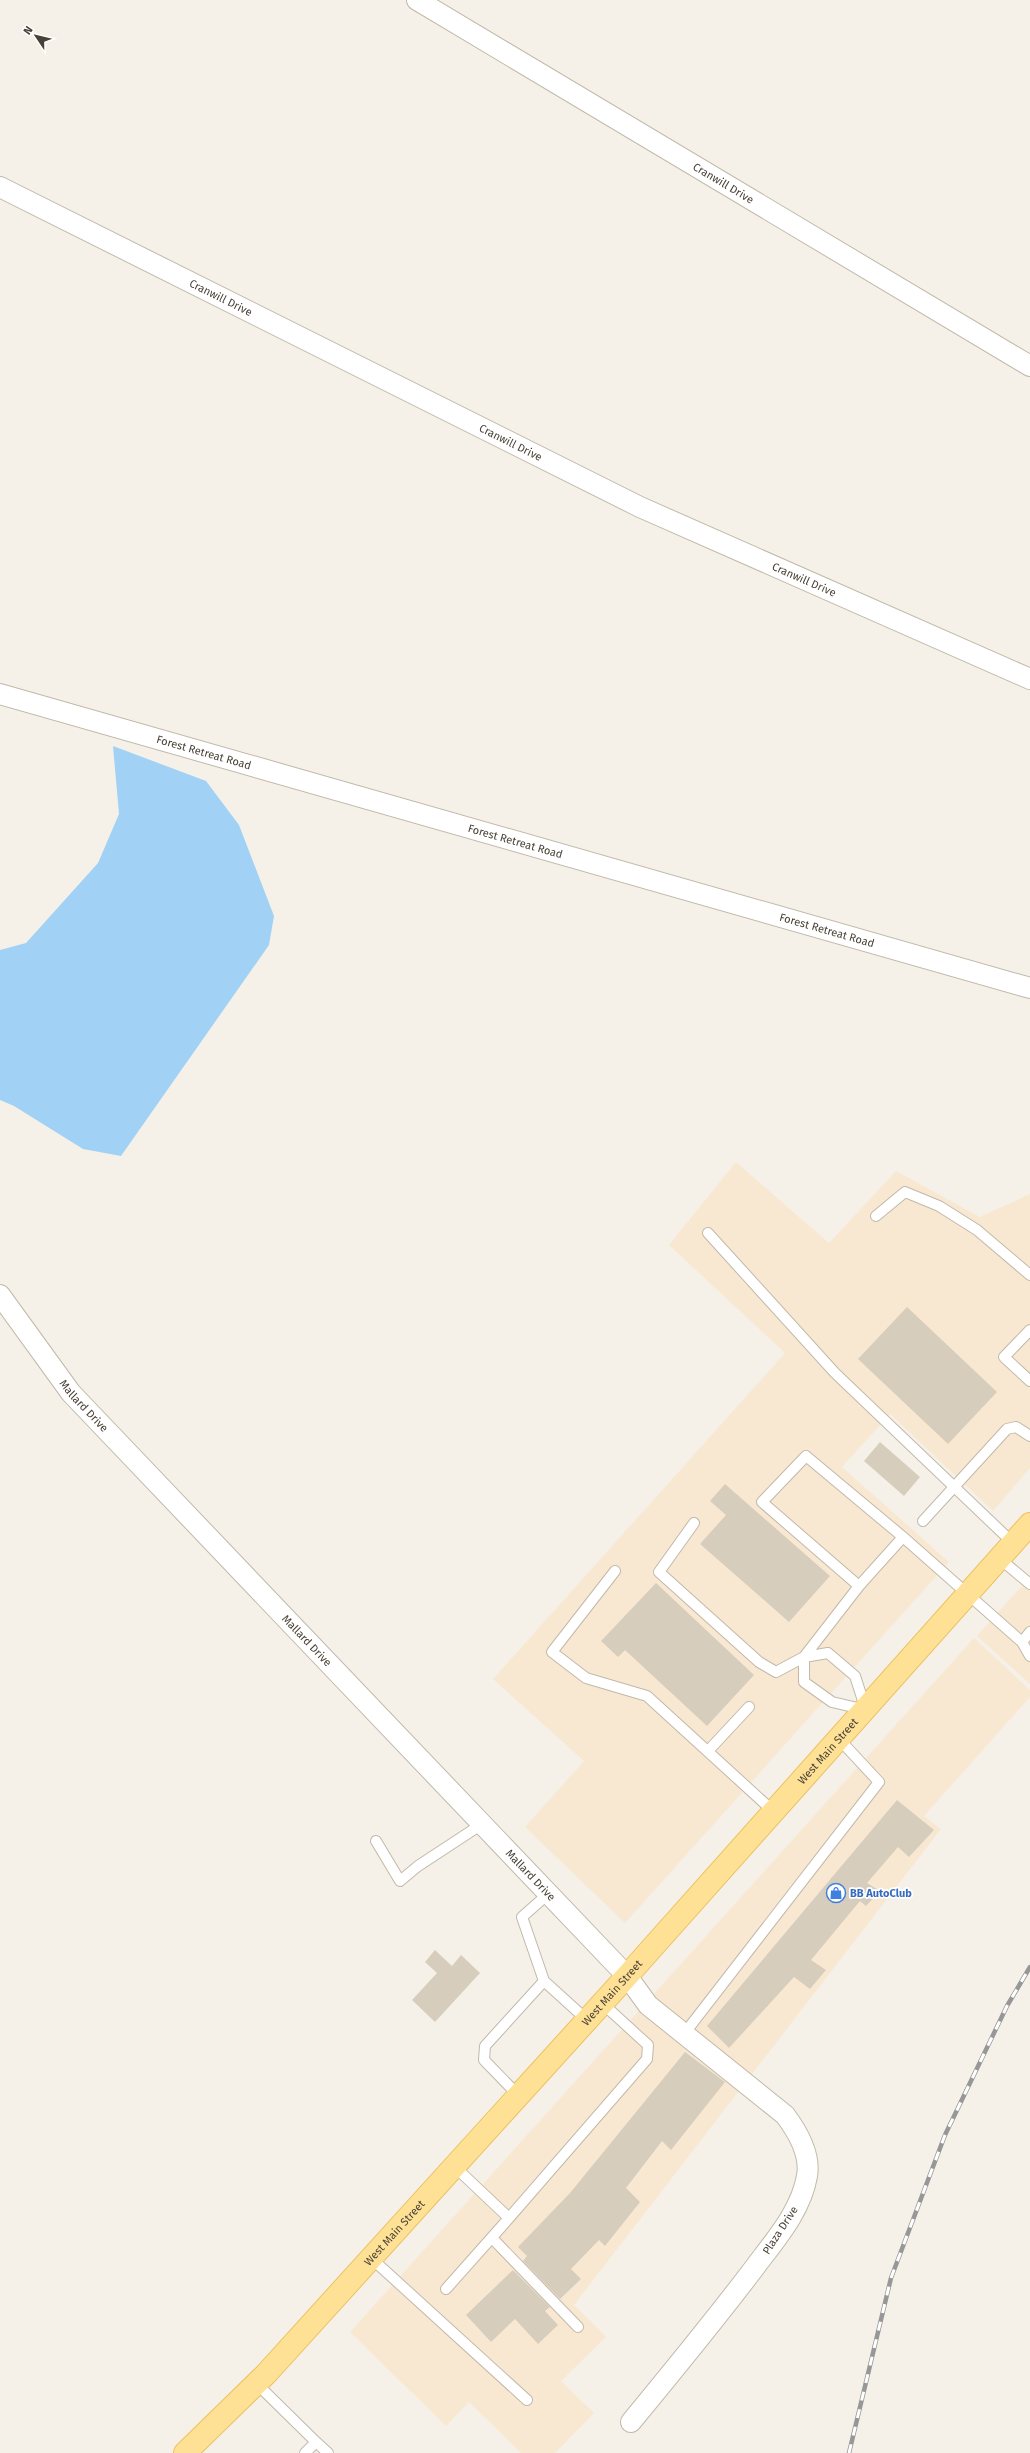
<svg xmlns="http://www.w3.org/2000/svg" width="1030" height="2453" font-family="'Fira Sans',sans-serif">
  <style>
    .commercial { fill: #f8e8d2 }
    .water { fill: #a1d2f5 }
    .building { fill: #d7cdbc }
    .lines { fill: none; stroke-linecap: round; stroke-linejoin: round }
    .lane-casing { stroke: #c1b9a9; stroke-width: 12 }
    .street-casing { stroke: #c1b9a9; stroke-width: 22 }
    .primary-casing { stroke: #ebc15f; stroke-width: 24 }
    .lane { stroke: #fff; stroke-width: 10 }
    .street { stroke: #fff; stroke-width: 20 }
    .primary { stroke: #ffe196; stroke-width: 22 }
    .rail-casing { stroke: #979797; stroke-width: 4.5 }
    .rail { stroke: #fff; stroke-width: 3; stroke-dasharray: 9; stroke-linecap: butt }
    .labels { text-anchor: middle; stroke-width: 3.5; stroke-linejoin: round; paint-order: stroke }
    .street-label { font-size: 11px; fill: #484136; stroke: #fff }
    .shop-label { font-size: 11px; font-weight: bold; fill: #366cbe; stroke: #fff; text-anchor: start }
  </style>
  <rect width="100%" height="100%" fill="#f5f1e8"/>
  <path class="commercial" d="M736,1162L829,1243L896,1171L980,1217L1030,1194V1468L993,1511L890,1414L842,1467L949,1562L625,1923L525,1827L584,1761L493,1679L785,1353L669,1245Z
    M1030,1577V1684L977,1636Z
    M974,1638L1030,1690V1697L924,1816L941,1829L574,2305L606,2337L561,2381L594,2413L555,2453H521L469,2402L446,2426L350,2332Z"/>
  <path class="water" d="M113,746L206,781L239,825L274,916L269,945L121,1156L83,1149L14,1106L0,1100V950L26,943L98,863L119,814Z"/>
  <path class="building" d="M907,1307L997,1392L948,1444L858,1359Z
    M880,1442L920,1477L904,1496L864,1461Z
    M725,1484L830,1576L789,1622L700,1544L726,1515L710,1501Z
    M656,1583L754,1675L707,1726L625,1650L618,1657L601,1641Z
    M897,1800L934,1830L909,1857L898,1847L867,1883L880,1891L866,1906L860,1901L811,1960L826,1970L810,1989L794,1977L729,2048L707,2026Z
    M435,1950L452,1966L461,1955L480,1973L435,2022L412,2000L437,1973L425,1962Z
    M685,2052L725,2082L671,2150L662,2141L626,2188L640,2202L605,2246L599,2240L571,2269L581,2279L560,2299L523,2261L527,2256L518,2247L570,2193Z
    M513,2270L550,2307L545,2311L558,2325L538,2344L515,2319L491,2342L466,2315Z"/>
  <g class="lines">
    <defs>
      <path id="lane" d="M876,1216L905,1192L939,1206L977,1230L1030,1275
        M708,1233L835,1373L1013,1543
        M1030,1330L1004,1357L1030,1381
        M923,1521L1007,1429L1016,1427L1030,1436
        M694,1523L659,1572L759,1662L776,1672L804,1657L828,1653L855,1676L866,1710L832,1702L804,1682V1657L859,1586L762,1502L806,1456L903,1537L1022,1642L1030,1656
        M999,1558L1030,1584
        M615,1571L552,1652L586,1678L647,1696L773,1811
        M859,1586L903,1537
        M1022,1642L1030,1632
        M708,1751L749,1707
        M376,1841L400,1881L418,1866L482,1824
        M544,1981L522,1917L548,1894
        M684,2034L879,1782L839,1739
        M518,2095L484,2060L485,2046L544,1981L587,2020
        M509,2218L647,2059L648,2045L602,2003
        M492,2238L578,2327
        M371,2258L527,2400
        M446,2289L509,2218L454,2166
        M256,2383L316,2442L305,2453
        M316,2442L328,2453"/>
      <g id="street">
        <path id="s1" d="M417,0L1030,366"/>
        <path id="s2" d="M0,187L640,507L1030,679"/>
        <path id="s3" d="M0,694L1030,988"/>
        <path id="s4" d="M0,1295L71,1393L627,1976L648,2005L785,2115C797,2131 811,2154 807,2176C801,2211 775,2240 755,2267C715,2320 673,2371 631,2422"/>
      </g>
      <g id="primary">
        <path id="s5" d="M185,2453L266,2374L627,1976L1030,1524"/>
      </g>
    </defs>
    <use href="#lane" class="lane-casing"/>
    <use href="#street" class="street-casing"/>
    <use href="#primary" class="primary-casing"/>
    <use href="#lane" class="lane"/>
    <use href="#street" class="street"/>
    <use href="#primary" class="primary"/>
    <defs>
      <path id="rail" d="M849,2453L891,2278L945,2135L1007,2006L1030,1967"/>
    </defs>
    <use href="#rail" class="rail-casing"/>
    <use href="#rail" class="rail"/>
  </g>
  <defs>
    <symbol id="shop-ring" viewBox="-11 -11 22 22"><circle r="9.5" fill="#fff" stroke="#3f7fe0" stroke-width="1.5"/><path d="M-5-2.5h2.3a2.7 3.5 0 0 1 5.4 0H5L5.5 6h-11ZM-1.5-2.5h3a1.5 2.3 0 0 0-3 0Z" fill="#3f7fe0"/></symbol>
  </defs>
  <g fill-rule="evenodd">
    <use href="#shop-ring" x="825" y="1882" width="22" height="22"/>
  </g>
  <g class="labels">
    <g class="street-label">
      <text dy="4" stroke="none"><textPath href="#s1" startOffset="357">Cranwill Drive</textPath></text>
      <text dy="4" stroke="none"><textPath href="#s2" startOffset="247">Cranwill Drive</textPath></text>
      <text dy="4" stroke="none"><textPath href="#s2" startOffset="571">Cranwill Drive</textPath></text>
      <text dy="4" stroke="none"><textPath href="#s2" startOffset="895">Cranwill Drive</textPath></text>
      <text dy="4" stroke="none"><textPath href="#s3" startOffset="212">Forest Retreat Road</textPath></text>
      <text dy="4" stroke="none"><textPath href="#s3" startOffset="536">Forest Retreat Road</textPath></text>
      <text dy="4" stroke="none"><textPath href="#s3" startOffset="860">Forest Retreat Road</textPath></text>
      <text dy="4" stroke="none"><textPath href="#s4" startOffset="139">Mallard Drive</textPath></text>
      <text dy="4" stroke="none"><textPath href="#s4" startOffset="463">Mallard Drive</textPath></text>
      <text dy="4" stroke="none"><textPath href="#s5" startOffset="952">West Main Street</textPath></text>
      <text dy="4" stroke="none"><textPath href="#s4" startOffset="787">Mallard Drive</textPath></text>
      <text dy="4" stroke="none"><textPath href="#s5" startOffset="628">West Main Street</textPath></text>
      <text transform="translate(780 2230) rotate(-57)" y="4">Plaza Drive</text>
      <text dy="4" stroke="none"><textPath href="#s5" startOffset="304">West Main Street</textPath></text>
    </g>
    <g class="shop-label">
      <text x="850" y="1897">BB AutoClub</text>
    </g>
  </g>
  <g transform="translate(36 36) rotate(305)" stroke="#ffffff" stroke-width="3" paint-order="stroke">
  <path d="M0-3L7 15L0 10L-7 15Z" fill="#484136"/>
  <text y="-6" font-size="11" font-weight="bold" text-anchor="middle" fill="#484136">N</text>
  </g>
</svg>
